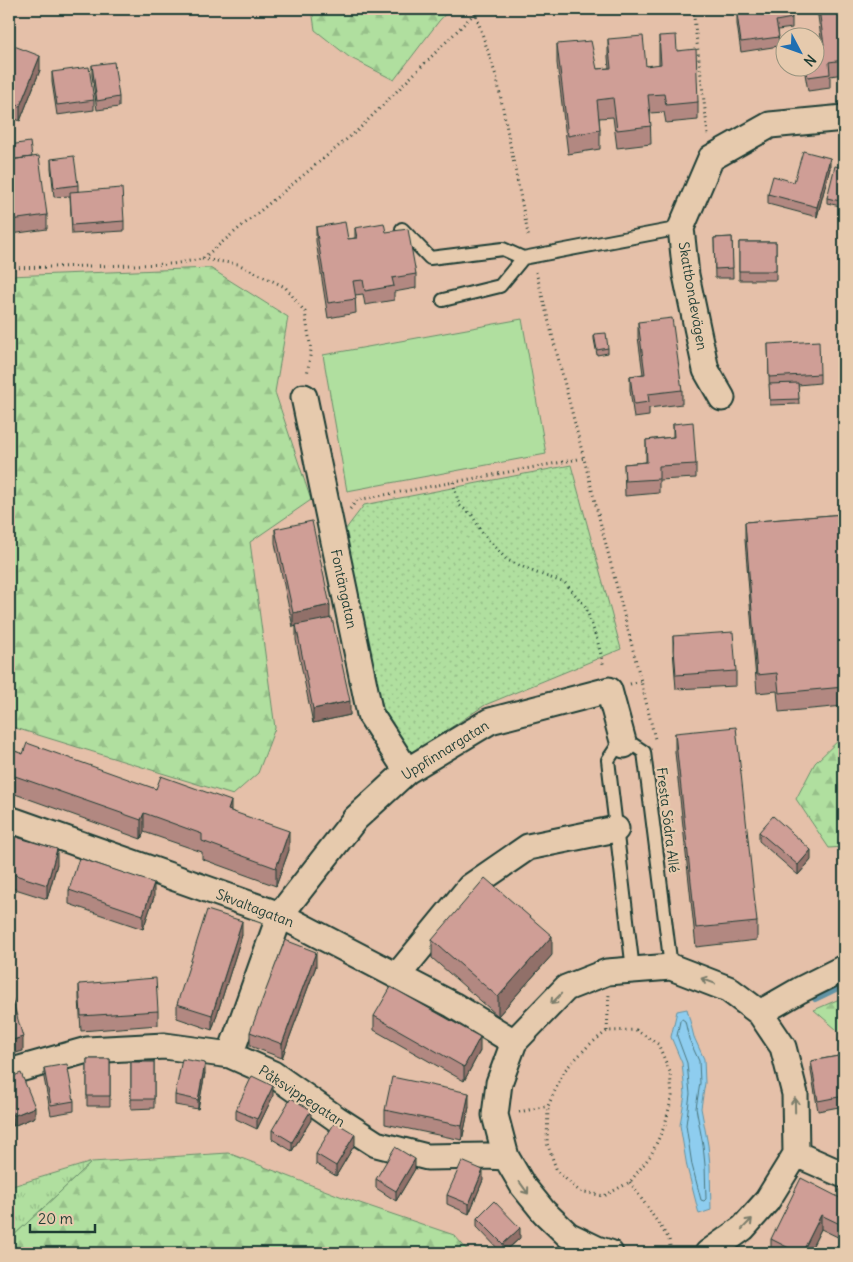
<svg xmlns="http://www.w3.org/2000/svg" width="853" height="1262" font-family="Delius,sans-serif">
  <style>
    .grass { fill: url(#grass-tufts); stroke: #688e6a }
    .forest { fill: url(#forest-firs); stroke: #688e6a }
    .park { fill: url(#park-dots); stroke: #688e6a }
    .garden { fill: #b0df9f; stroke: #688e6a }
    .water { fill: #8ecdef; stroke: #6293a4 }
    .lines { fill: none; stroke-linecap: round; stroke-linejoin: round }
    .shore { stroke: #4b777f; stroke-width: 1 }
    .stream { stroke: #6293a4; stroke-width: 6 }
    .service-casing { stroke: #1f3d34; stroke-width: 16 }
    .minor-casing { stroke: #1f3d34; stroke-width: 29 }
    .path { stroke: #1f3d34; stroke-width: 3; stroke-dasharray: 1 4; stroke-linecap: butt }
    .service { stroke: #e6caad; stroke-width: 12 }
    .minor { stroke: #e6caad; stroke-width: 25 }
    .wall { fill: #b28881; stroke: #1f3d34 }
    .shaded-wall { fill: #916f69; stroke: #1f3d34 }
    .building { fill: #cf9e96; stroke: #1f3d34 }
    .oneway { stroke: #797c6a }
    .labels { text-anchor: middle; stroke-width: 4.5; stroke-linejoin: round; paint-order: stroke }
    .street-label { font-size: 14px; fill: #1f3d34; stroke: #e6caad }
  </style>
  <defs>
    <pattern id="grass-tufts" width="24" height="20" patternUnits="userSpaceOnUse" patternTransform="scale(1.25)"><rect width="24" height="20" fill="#b0df9f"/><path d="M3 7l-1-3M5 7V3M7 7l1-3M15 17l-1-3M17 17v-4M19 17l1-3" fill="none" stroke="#97c08a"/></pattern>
    <pattern id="forest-firs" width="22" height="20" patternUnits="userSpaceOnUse" patternTransform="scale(1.25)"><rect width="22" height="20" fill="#b0df9f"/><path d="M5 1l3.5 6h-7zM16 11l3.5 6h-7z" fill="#97c08a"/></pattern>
    <pattern id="park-dots" width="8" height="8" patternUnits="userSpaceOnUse" patternTransform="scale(1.25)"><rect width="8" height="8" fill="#b0df9f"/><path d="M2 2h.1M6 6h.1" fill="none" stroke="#97c08a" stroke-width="1.8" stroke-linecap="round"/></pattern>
  </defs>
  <rect width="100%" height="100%" fill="#e5c0a9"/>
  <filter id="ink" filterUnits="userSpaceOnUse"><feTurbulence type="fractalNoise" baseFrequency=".02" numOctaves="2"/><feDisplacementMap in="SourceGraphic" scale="10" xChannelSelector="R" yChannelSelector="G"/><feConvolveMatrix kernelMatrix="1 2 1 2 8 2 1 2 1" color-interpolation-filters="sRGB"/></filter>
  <g filter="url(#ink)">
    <path class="grass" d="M92,1162L9,1240V1187Z"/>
    <path class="forest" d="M312,9H450L439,21L394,80L349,57L315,30Z
      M210,268L288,317L275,392L311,500L250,542L275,728L258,773L233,795L9,726V276Z
      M844,735V847L829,848L796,799L815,763Z
      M844,997V1036L814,1010Z
      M228,1153L345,1198L454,1235L470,1253H9V1240L92,1162Z"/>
    <path class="park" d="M571,465L621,649L485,705L411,754L382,710L342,534L364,505Z"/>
    <path class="garden" d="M522,319L546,454L347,491L323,355Z"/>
    <path class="water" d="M687,1009L694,1037L704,1059L705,1083L701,1108L708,1145L710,1165L711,1210L699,1214L687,1167L680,1125L685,1094L682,1063L671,1037L677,1011Z"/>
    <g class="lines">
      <path class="shore" d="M682,1019L685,1021L689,1039L699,1061L700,1083L696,1108L703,1145L705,1165L706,1199L704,1201L701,1200L692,1165L686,1125L690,1094L687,1063L677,1036L680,1021Z"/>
      <path class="stream" d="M815,999L844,985"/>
      <defs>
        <path id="service" d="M402,229L430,258L503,249L523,258L681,228
          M443,300L500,286L523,258
          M633,970L608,760L616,748L632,744L644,752L671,967"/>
        <path id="minor" d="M304,397L370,714L407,771
          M722,398L706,370L686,275L681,228L711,158L770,125L844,118
          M9,819L280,915L453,1005L514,1042
          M397,976L470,887L528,847L616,829
          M760,1013L800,990L844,968
          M230,1055L280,915L355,819L407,771L490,721L609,690L624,745
          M9,1072L87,1050L165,1046L230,1055L273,1074L337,1119L376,1144L427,1157L486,1156L506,1157
          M796,1154L844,1175
          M610,1253L597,1249L568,1235L544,1212L523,1186L506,1157L495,1115L499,1083L514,1042L566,988L607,972L671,967L728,989L760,1013L783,1047L795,1094L796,1154L767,1201L743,1228L708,1253"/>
      </defs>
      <use href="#service" class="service-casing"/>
      <use href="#minor" class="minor-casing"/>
      <path class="path" d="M480,9L475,12L497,79L529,239
        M693,9L708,135
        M202,259L238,264L285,287L305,312L311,350L307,375
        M9,268L172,264L202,259L358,130L475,13
        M536,272L641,681L655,739
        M453,482L459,505L472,515L483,534L507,560L537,573L565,583L586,607L598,643L604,667
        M350,509L357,500L584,458
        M630,684L641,681
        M636,1030L658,1044L670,1072L672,1096L665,1125L651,1155L630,1182L604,1196L579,1191L557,1171L547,1143L548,1106L564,1071L589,1045L607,1031Z
        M607,1031L609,994
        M519,1112L548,1106
        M630,1182L669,1239L671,1253"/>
      <use href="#service" class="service"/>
      <use href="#minor" class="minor"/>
    </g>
    <path class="wall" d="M771,9H790L792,18V28L778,30L779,46L741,52L737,24V14L771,10Z
      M817,9H844V74L830,76V88L808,91L804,68H816L822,45Z
      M659,36L677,51L698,102V120L666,123L664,112L650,113L651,144L617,148L613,117L599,118L600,130V149L568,154L557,63V44L597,69L609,68L608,57V39L646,66L659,65Z
      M9,44L40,70L20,121L9,116Z
      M92,65L119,97V107L97,110L92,75Z
      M52,72L94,100V110L57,115L52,82Z
      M9,145L32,157L47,215V229L11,234L9,219Z
      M51,159L78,185V191L124,221V231L72,234L70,196L54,197L51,168Z
      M830,168L817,217L768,204V194L794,182Z
      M844,168V188L840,206L827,203V198Z
      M316,227L348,239L355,238V228L386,232L416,274V288L394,292V300L365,305L363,294L355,295L356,313L328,318L316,241Z
      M732,237L733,278H715L714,238Z
      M739,242H776V280H739Z
      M638,322L682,390V404L649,408V416L634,418L630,390V376L643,374L638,337Z
      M594,334L608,348V353L597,355L594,339Z
      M768,344L820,374V383L798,385L799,404L770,405Z
      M673,424L696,464V478L659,480V493L625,496L624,464L646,462V440L673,437Z
      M844,514V706L779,712L777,691L757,693L745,540V522Z
      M275,529L330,618L350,715L313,723L296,640V626L293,627L275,543Z
      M673,636L736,671V686L676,689L673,650Z
      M675,733L757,922V940L696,947L675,752Z
      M9,749L23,754L156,789L231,811L289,850L276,886L202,859V852L144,832L141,839L15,794L13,799L9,798Z
      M759,832L811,860L798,875L759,841Z
      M9,835L57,864L47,899L9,887Z
      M69,890L154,897L143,929L69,904Z
      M242,935L212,1030L177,1018V1004Z
      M432,940L552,955L498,1016L432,958Z
      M316,966L282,1058L250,1046V1032Z
      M79,984L158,1011V1025L81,1031L79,998Z
      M374,1016L480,1051L464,1081L374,1030Z
      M844,1055V1106L818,1111L811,1071V1061Z
      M87,1059H110V1106H87Z
      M131,1062H154V1108L131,1109Z
      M44,1068L74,1101V1111L51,1115L44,1078Z
      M205,1073L198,1109L175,1105V1095Z
      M9,1078L35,1117L13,1126L9,1114Z
      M273,1096L257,1129L236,1119V1110Z
      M469,1107L462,1140L385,1124V1110Z
      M311,1120L292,1151L272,1139V1130Z
      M355,1144L336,1176L316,1164V1154Z
      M415,1169L396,1201L376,1188V1179Z
      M483,1180L469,1214L447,1204V1195Z
      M844,1200V1240L821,1229L809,1253H771V1239Z
      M477,1218L520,1238L504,1253H502L477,1227Z"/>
    <path class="shaded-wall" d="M40,56V70L20,121V106Z
      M830,158V168L817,217V207Z
      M844,183V188L840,206V201Z
      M330,605V619L293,627V613Z
      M350,701V715L313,723V709Z
      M15,776V794L13,799V781Z
      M231,801V819L228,810Z
      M144,813V832L141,839V820Z
      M289,831V850L276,886V868Z
      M57,849V864L47,899V885Z
      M811,850V860L798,875V865Z
      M154,883V897L143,929V915Z
      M242,921V935L212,1030V1015Z
      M552,936V955L498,1016V997Z
      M316,952V966L282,1058V1044Z
      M23,1037V1051L9,1055V1041Z
      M480,1037V1051L464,1081V1067Z
      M205,1063V1073L198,1109V1100Z
      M273,1086V1096L257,1129V1119Z
      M469,1093V1107L462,1140V1126Z
      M35,1107V1117L13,1126V1116Z
      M311,1110V1120L292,1151V1142Z
      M355,1134V1144L336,1176V1166Z
      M415,1159V1169L396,1201V1191Z
      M483,1170V1180L469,1214V1204Z
      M821,1215V1229L809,1253H802Z
      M520,1228V1238L503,1253V1244Z"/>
    <path class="building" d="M772,9H790L792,18L776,21L779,37L741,42L737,14Z
      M819,9H844V60L829,62L830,74L808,77L806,68H816V46L824,45Z
      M676,35L677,51L696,49L698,102L666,105L664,94L648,95L651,126L617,130L613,98L597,100L600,130L568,136L557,44L591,41L597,69L611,68L608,39L643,36L646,66L661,64L659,36Z
      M9,44L40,56L20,106L9,102Z
      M114,62L119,97L97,101L92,65Z
      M89,67L94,100L57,105L52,72Z
      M30,142L32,157L9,160V145Z
      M803,151L830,158L817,207L768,194L773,176L794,182Z
      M39,156L47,215L11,220L9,205V160Z
      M74,156L78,185L54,188L51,159Z
      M835,166L844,168V183L840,201L827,198Z
      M122,188L124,221L72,225L70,192Z
      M345,222L348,239L357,238L355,228L384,223L386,232L408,229L416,274L392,278L394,286L365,291L363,280L353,281L356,299L328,303L316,227Z
      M732,237L733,268L715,269L714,238Z
      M739,242H776V271H739Z
      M672,318L682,390L648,394L649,402L634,404L630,376L645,374L638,322Z
      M606,333L608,348L597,350L594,334Z
      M819,341L820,374L769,377L768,344Z
      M798,383L799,399L770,400L769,384Z
      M693,422L696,464L659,466V479L625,481L624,464L647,462L646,440L674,437L673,424Z
      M844,514V687L779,693L777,673L757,675L745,522Z
      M312,521L330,605L293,613L275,529Z
      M332,618L350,701L313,709L296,625Z
      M733,632L736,671L676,675L673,636Z
      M736,727L757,922L696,928L675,733Z
      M27,743L156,789L161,776L231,801L228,810L289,831L276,868L202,841V834L144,813L141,820L15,776L13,781L9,779V749L23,754Z
      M773,816L811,850L798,865L759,832Z
      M9,835L57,849L47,885L9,873Z
      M79,858L154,883L143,915L69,890Z
      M485,878L552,936L498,997L432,940Z
      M207,910L242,921L212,1015L177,1004Z
      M285,940L316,952L282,1044L250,1032Z
      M156,978L158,1011L81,1016L79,984Z
      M391,987L480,1037L464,1067L374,1016Z
      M9,989L23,1037L9,1041Z
      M844,1055V1096L818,1101L811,1061Z
      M87,1059H110V1096H87Z
      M182,1059L205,1063L198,1100L175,1095Z
      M131,1062H154V1099H131Z
      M67,1064L74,1101L51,1105L44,1068Z
      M21,1073L35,1107L13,1116L9,1105V1078Z
      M252,1076L273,1086L257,1119L236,1110Z
      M392,1077L469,1093L462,1126L385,1110Z
      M291,1098L311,1110L292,1142L272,1130Z
      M335,1122L355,1134L336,1166L316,1154Z
      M395,1147L415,1159L396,1191L376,1179Z
      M462,1161L483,1170L469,1204L447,1195Z
      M801,1178L844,1200V1226L821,1215L802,1253H799L771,1239Z
      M494,1201L520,1228L503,1244L477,1218Z
      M844,1244V1253H839Z"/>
    <defs><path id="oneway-shaft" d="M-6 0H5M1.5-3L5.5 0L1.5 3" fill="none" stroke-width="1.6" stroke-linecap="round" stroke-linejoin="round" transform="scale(1.25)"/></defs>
    <g class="oneway">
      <use href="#oneway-shaft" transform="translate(708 981) rotate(-159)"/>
      <use href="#oneway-shaft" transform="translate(556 999) rotate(134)"/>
      <use href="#oneway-shaft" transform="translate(795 1105) rotate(-91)"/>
      <use href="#oneway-shaft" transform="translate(524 1188) rotate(54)"/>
      <use href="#oneway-shaft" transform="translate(747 1224) rotate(-46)"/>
    </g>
  </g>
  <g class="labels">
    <g class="street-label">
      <text transform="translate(693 296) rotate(80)" y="5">Skattbondevägen</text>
      <text transform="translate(344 589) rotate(78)" y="5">Fontängatan</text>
      <text transform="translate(445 750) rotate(-32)" y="5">Uppfinnargatan</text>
      <text transform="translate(668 820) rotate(83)" y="5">Fresta Södra Allé</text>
      <text transform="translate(255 908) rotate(21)" y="5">Skvaltagatan</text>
      <text transform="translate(302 1096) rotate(33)" y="5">Påksvippegatan</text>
    </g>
  </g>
  <rect width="853" height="1262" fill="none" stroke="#e6caad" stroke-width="30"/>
  <rect x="15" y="15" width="823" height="1232" fill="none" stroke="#1f3d34" stroke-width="2" filter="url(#ink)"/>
  <g transform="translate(800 52) rotate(131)"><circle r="24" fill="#e6caad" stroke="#96927d"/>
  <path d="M0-4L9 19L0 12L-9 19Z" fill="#1f6fb2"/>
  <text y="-8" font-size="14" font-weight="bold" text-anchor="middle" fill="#1f3d34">N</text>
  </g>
  <path d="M30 1224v8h65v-8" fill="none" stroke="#1f3d34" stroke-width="2.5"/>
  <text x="38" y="1224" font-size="15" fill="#1f3d34" stroke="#e6caad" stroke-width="4" paint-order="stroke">20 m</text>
</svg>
